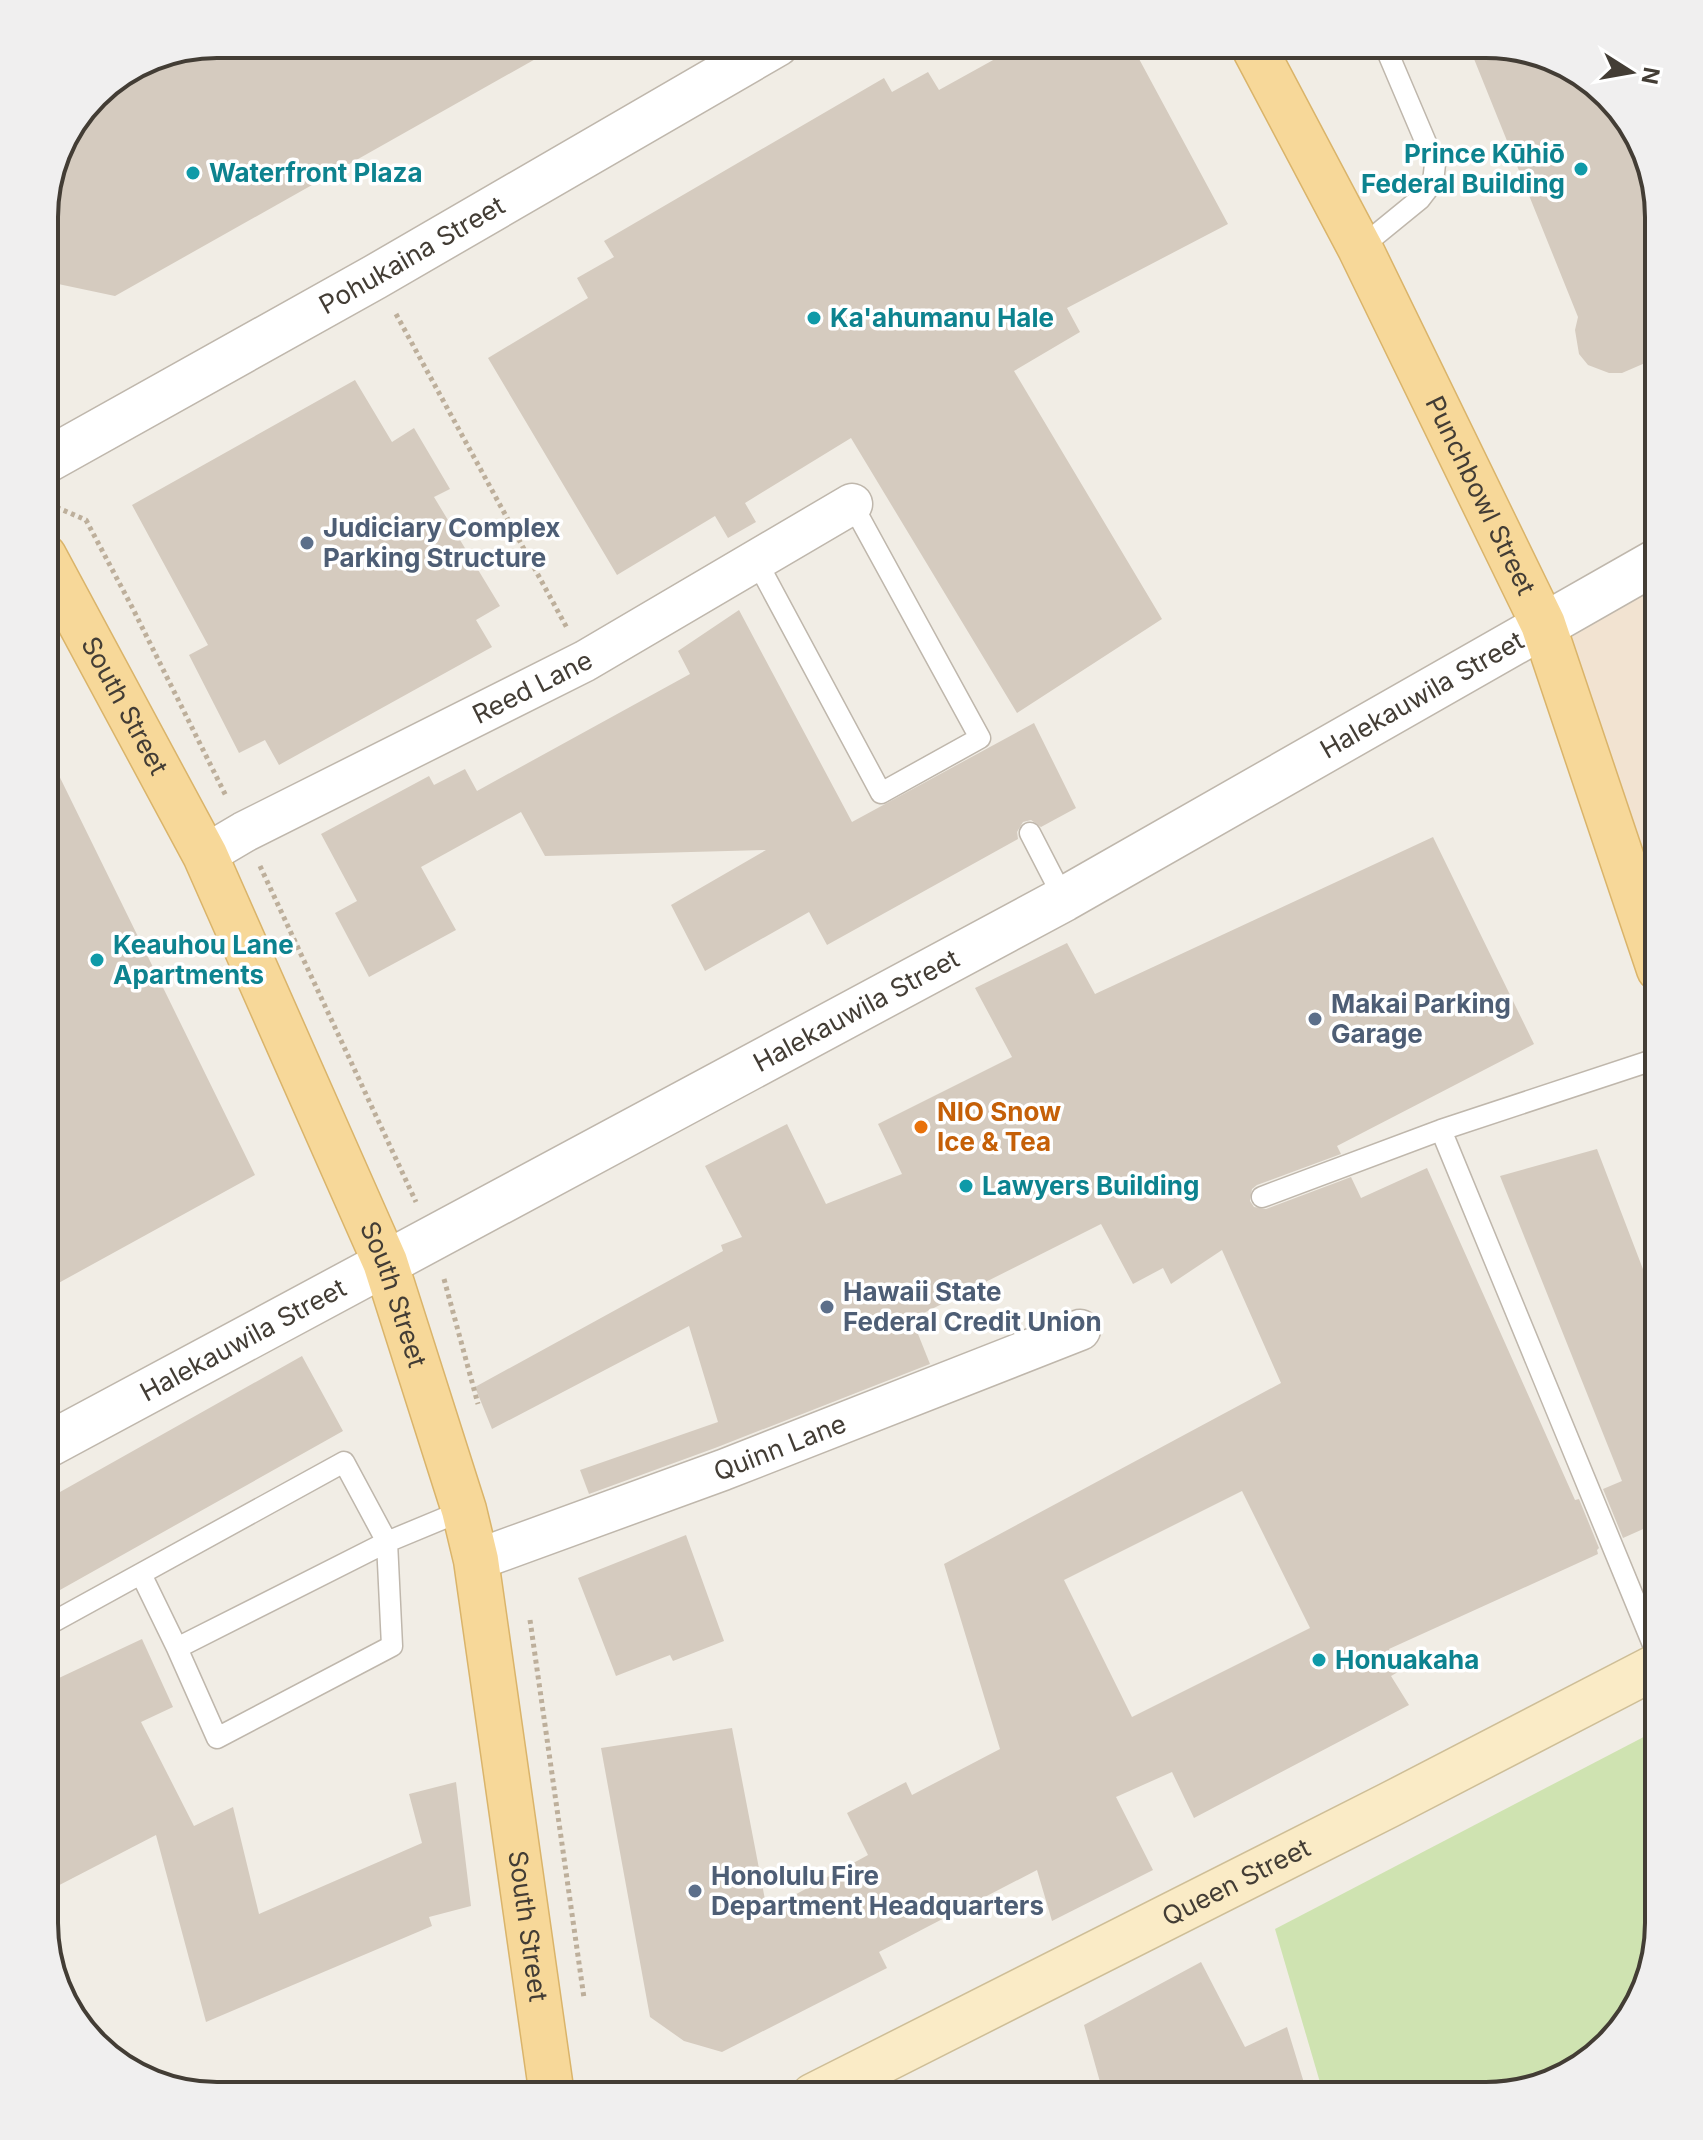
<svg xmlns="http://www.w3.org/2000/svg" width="1703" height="2140" font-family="Inter,sans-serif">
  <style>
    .commercial { fill: #f2e3d1 }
    .green { fill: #cfe3b1 }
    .building { fill: #d5cbbf; fill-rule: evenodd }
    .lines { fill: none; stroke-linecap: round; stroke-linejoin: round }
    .service-casing { stroke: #bfb7ac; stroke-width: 23 }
    .minor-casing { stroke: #bfb7ac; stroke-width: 43 }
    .tertiary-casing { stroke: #bfb7ac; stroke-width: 47 }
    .secondary-casing { stroke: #cebe97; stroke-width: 47 }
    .primary-casing { stroke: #dab46a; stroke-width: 47 }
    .path { stroke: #bdaf9b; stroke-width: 5; stroke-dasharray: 4 4; stroke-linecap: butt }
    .service { stroke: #fff; stroke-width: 20 }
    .minor { stroke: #fff; stroke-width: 40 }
    .tertiary { stroke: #fff; stroke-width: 44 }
    .secondary { stroke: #faebc6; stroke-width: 44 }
    .primary { stroke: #f7d899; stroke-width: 44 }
    .culture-dot { fill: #0f9aa8; stroke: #fff; stroke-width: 3 }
    .service-dot { fill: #5c6f8a; stroke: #fff; stroke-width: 3 }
    .food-dot { fill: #e8710a; stroke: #fff; stroke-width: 3 }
    .labels { text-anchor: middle; stroke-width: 7; stroke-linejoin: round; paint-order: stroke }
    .culture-label { font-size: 26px; font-weight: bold; fill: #0d838f; stroke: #fff; text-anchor: start }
    .street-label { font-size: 26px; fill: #433d35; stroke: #fff }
    .service-label { font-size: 26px; font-weight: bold; fill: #4e5e75; stroke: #fff; text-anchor: start }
    .food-label { font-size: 26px; font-weight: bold; fill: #c56008; stroke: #fff; text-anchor: start }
    .rim { fill: none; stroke: #433d35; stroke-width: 4 }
  </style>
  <rect width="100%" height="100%" fill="#f1ede5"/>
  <path class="commercial" d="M1659,560V969L1543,624Z"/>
  <path class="green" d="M1659,1729V1924L1641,2000L1583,2067L1487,2096H1324L1275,1929Z"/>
  <path class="building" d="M217,44H562L115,296L44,281V205L62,141L102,87L151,57Z
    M1022,44H1131L1228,224L1067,308L1080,332L1014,371L1162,619L1017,713L851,438L745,503L756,522L728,538L715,516L617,575L488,358L588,298L577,278L614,257L604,241L884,78L892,92L928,72L939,90Z
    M1468,44H1497L1572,67L1630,120L1659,217V357L1622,373H1609L1588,365L1579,354L1575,330L1578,317Z
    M355,380L392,442L414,428L450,489L434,497L500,606L476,620L492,647L279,765L265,740L239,753L189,655L208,645L132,505Z
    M739,610L852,822L1034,723L1076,808L1041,827L1031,820L1023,822L1017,832L1018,839L827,945L809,912L705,971L671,905L766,850L545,856L521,812L421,867L456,930L369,977L335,913L357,901L321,834L429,776L434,785L465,769L477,791L690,674L678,651Z
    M44,745L255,1175L44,1291Z
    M1433,837L1534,1044L1337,1146L1341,1154L1257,1185L1252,1189L1250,1201L1254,1207L1266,1209L1351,1177L1361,1198L1427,1168L1575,1500L1579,1499L1599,1548L1597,1550L1598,1554L1389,1649L1398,1672L1391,1676L1409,1705L1194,1818L1172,1772L1116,1797L1153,1870L1052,1921L1037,1870L879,1952L887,1968L722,2052L684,2041L650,2017L601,1748L732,1728L767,1910L868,1855L847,1813L906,1782L912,1795L1000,1749L944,1564L1281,1383L1222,1250L1171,1284L1163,1268L1133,1284L1101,1224L912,1319L930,1364L715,1448L589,1494L580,1470L718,1422L689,1326L492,1429L475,1387L723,1251L721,1245L742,1237L705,1166L787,1124L826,1204L902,1174L878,1124L1012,1057L975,988L1067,943L1095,994ZM1242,1491L1310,1628L1132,1717L1064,1580Z
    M1597,1149L1659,1311V1522L1623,1538L1603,1489L1622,1481L1500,1176Z
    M302,1356L343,1431L44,1599V1501Z
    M686,1535L724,1641L673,1661L670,1655L616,1676L578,1578Z
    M142,1639L173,1707L141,1722L194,1826L233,1807L259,1914L422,1843L409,1794L456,1782L471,1906L429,1917L432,1926L206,2022L156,1835L44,1893V1685Z
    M1201,1962L1245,2047L1287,2027L1308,2096H1104L1084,2025Z"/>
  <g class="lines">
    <defs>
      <path id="service" d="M1360,248L1420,199L1433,182L1435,164L1384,44
        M757,562L881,793L980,738L852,504
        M1030,833L1064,899
        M1441,1130L1659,1659
        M1262,1197L1441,1130L1659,1058
        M141,1574L177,1648
        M44,1627L344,1462L387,1542L392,1646L217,1738L177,1648L387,1542L464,1510"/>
      <g id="minor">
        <path id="s1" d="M205,855L244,832L585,661L852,504"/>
        <path id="s2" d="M476,1560L723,1470L1080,1330"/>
      </g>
      <g id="tertiary">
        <path id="s3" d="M44,462L375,277L777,44"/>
        <path id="s4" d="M44,1447L1064,899L1659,560"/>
      </g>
      <g id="secondary">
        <path id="s5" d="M813,2096L1389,1805L1659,1665"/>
      </g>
      <g id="primary">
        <path id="s6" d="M1252,44L1360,248L1543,624L1659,969"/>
        <path id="s7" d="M44,556L205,855L385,1262L464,1510L476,1560L552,2096"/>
      </g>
    </defs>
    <use href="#service" class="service-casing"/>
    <use href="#minor" class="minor-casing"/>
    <use href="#tertiary" class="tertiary-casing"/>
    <use href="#secondary" class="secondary-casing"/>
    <use href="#primary" class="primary-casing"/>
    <path class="path" d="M396,314L567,628
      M49,504L86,520L132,607L226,796
      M260,866L416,1202
      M444,1279L478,1404
      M530,1620L584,1998"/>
    <use href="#service" class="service"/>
    <use href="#minor" class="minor"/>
    <use href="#tertiary" class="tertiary"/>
    <use href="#secondary" class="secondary"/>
    <use href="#primary" class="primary"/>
  </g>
  <g class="culture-dot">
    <circle cx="1581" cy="169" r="8"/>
    <circle cx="193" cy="173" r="8"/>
    <circle cx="814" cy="318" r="8"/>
    <circle cx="97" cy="960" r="8"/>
    <circle cx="966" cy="1186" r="8"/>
    <circle cx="1319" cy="1660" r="8"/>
  </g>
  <g class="service-dot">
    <circle cx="307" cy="543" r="8"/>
    <circle cx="1315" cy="1019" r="8"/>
    <circle cx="827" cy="1307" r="8"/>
    <circle cx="695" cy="1891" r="8"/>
  </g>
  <circle class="food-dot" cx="921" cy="1127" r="8"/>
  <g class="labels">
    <g class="culture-label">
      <text x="1565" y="163" text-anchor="end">Prince Kūhiō<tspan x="1565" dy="30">Federal Building</tspan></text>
      <text x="209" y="182">Waterfront Plaza</text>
      <text x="830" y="327">Ka'ahumanu Hale</text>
      <text x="113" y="954">Keauhou Lane<tspan x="113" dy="30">Apartments</tspan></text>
      <text x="982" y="1195">Lawyers Building</text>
      <text x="1335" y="1669">Honuakaha</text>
    </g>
    <g class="street-label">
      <text dy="9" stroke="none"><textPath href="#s3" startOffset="422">Pohukaina Street</textPath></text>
      <text dy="9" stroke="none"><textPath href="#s6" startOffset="506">Punchbowl Street</textPath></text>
      <text dy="9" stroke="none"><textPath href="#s1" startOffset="368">Reed Lane</textPath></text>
      <text dy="9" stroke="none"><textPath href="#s4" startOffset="1570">Halekauwila Street</textPath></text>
      <text dy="9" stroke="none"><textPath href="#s7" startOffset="170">South Street</textPath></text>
      <text dy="9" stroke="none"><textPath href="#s4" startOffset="922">Halekauwila Street</textPath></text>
      <text dy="9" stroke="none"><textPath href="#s7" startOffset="818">South Street</textPath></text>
      <text dy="9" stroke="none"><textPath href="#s4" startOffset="226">Halekauwila Street</textPath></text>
      <text dy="9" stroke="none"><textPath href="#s2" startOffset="324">Quinn Lane</textPath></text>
      <text dy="9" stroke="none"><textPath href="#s5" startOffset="474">Queen Street</textPath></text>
      <text dy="9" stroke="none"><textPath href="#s7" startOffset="1466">South Street</textPath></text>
    </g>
    <g class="service-label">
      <text x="323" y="537">Judiciary Complex<tspan x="323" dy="30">Parking Structure</tspan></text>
      <text x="1331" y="1013">Makai Parking<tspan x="1331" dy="30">Garage</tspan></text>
      <text x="843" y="1301">Hawaii State<tspan x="843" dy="30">Federal Credit Union</tspan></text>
      <text x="711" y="1885">Honolulu Fire<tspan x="711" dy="30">Department Headquarters</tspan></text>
    </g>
    <g class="food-label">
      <text x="937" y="1121">NIO Snow<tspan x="937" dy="30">Ice &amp; Tea</tspan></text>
    </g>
  </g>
  <path d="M0 0H1703V2140H0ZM217 58H1486A159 159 0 0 1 1645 217V1923A159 159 0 0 1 1486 2082H217A159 159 0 0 1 58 1923V217A159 159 0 0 1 217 58Z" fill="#f0efef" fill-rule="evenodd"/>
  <path class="rim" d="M217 58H1486A159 159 0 0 1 1645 217V1923A159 159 0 0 1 1486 2082H217A159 159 0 0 1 58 1923V217A159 159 0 0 1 217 58Z"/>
  <g transform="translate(1631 72) rotate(101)" stroke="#ffffff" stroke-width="6" paint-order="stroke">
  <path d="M0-6L14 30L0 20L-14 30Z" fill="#433d35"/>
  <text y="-12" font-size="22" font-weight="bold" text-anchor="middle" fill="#433d35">N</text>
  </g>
</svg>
